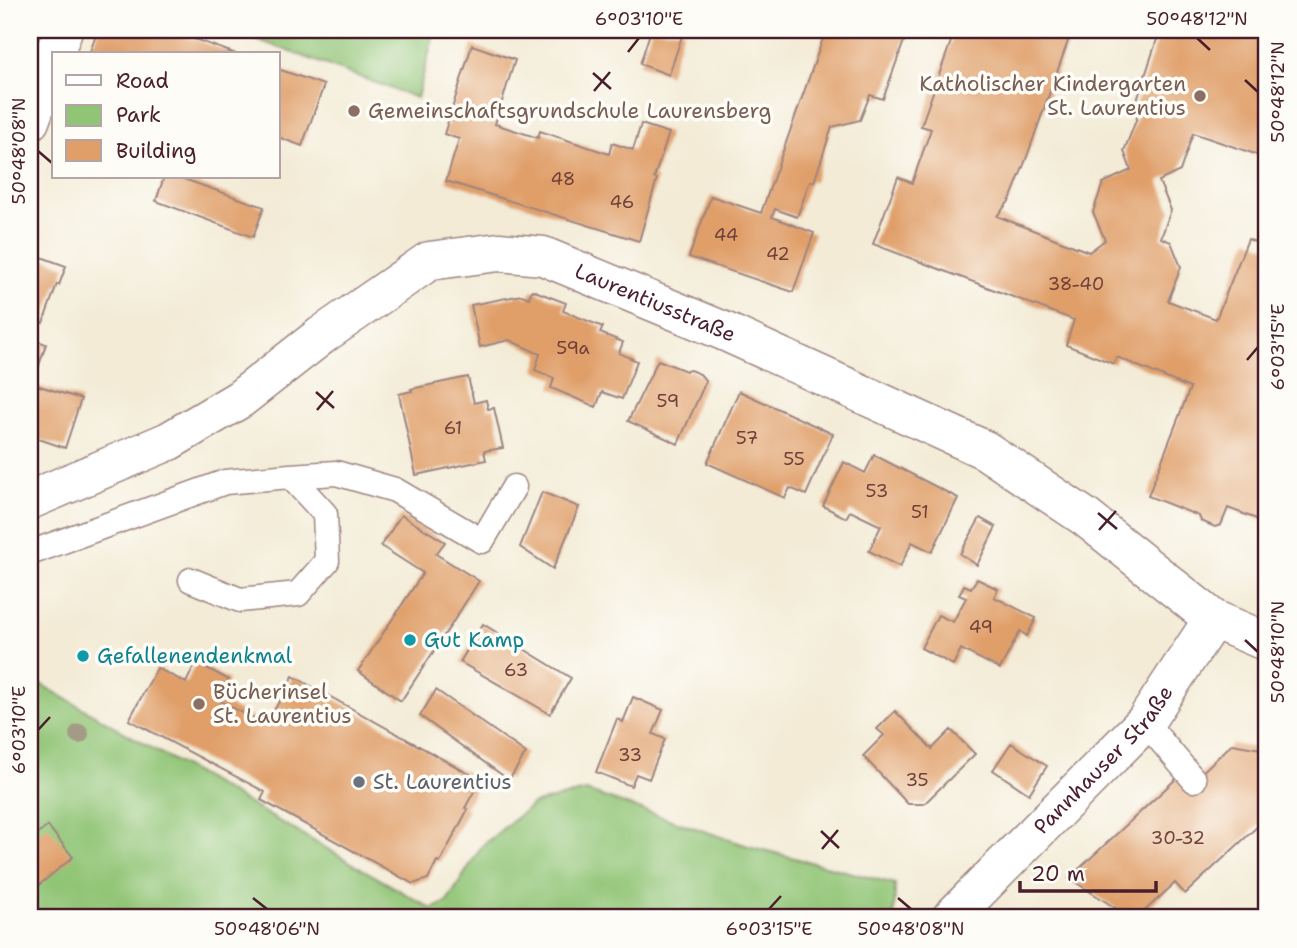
<svg xmlns="http://www.w3.org/2000/svg" width="1297" height="948" font-family="'Shantell Sans',sans-serif">
  <style>
    .green { fill: #91c576; stroke: #6e7250; stroke-width: 2 }
    .building { fill: #e09f69 }
    .lines { fill: none; stroke-linecap: round; stroke-linejoin: round }
    .lane-casing { stroke: #9e8580; stroke-width: 27 }
    .street-casing { stroke: #9e8580; stroke-width: 41 }
    .lane { stroke: #fff; stroke-width: 24 }
    .street { stroke: #fff; stroke-width: 38 }
    .tree { fill: #a49b86 }
    .ticks { fill: none; stroke: #4a1f2b; stroke-width: 2.5 }
    .education-dot { fill: #8d6e63; stroke: #fdfcf7; stroke-width: 2.5 }
    .culture-dot { fill: #0f9aa8; stroke: #fdfcf7; stroke-width: 2.5 }
    .worship-dot { fill: #6b7280; stroke: #fdfcf7; stroke-width: 2.5 }
    .labels { text-anchor: middle; stroke-width: 7; stroke-linejoin: round; paint-order: stroke }
    .number-label { font-size: 18px; fill: #703f3a }
    .education-label { font-size: 21px; fill: #785e54; stroke: #fdfcf7; text-anchor: start }
    .street-label { font-size: 21px; fill: #4a1f2b; stroke: #fdfcf7 }
    .culture-label { font-size: 21px; fill: #0d838f; stroke: #fdfcf7; text-anchor: start }
    .worship-label { font-size: 21px; fill: #5b616d; stroke: #fdfcf7; text-anchor: start }
    .neatline { fill: none; stroke: #4a1f2b; stroke-width: 2.5 }
    .ticks-label { font-size: 18px; text-anchor: middle; fill: #4a1f2b }
  </style>
  <rect width="100%" height="100%" fill="#fdfcf7"/>
  <filter id="ink" filterUnits="userSpaceOnUse"><feTurbulence type="fractalNoise" baseFrequency=".0143" numOctaves="2"/><feDisplacementMap in="SourceGraphic" scale="14" xChannelSelector="R" yChannelSelector="G"/><feConvolveMatrix kernelMatrix="1 2 1 2 8 2 1 2 1" color-interpolation-filters="sRGB"/></filter>
  <filter id="wash" filterUnits="userSpaceOnUse"><feTurbulence type="fractalNoise" baseFrequency=".00686" numOctaves="4" result="noise"/><feDisplacementMap in="SourceGraphic" scale="28" xChannelSelector="R" yChannelSelector="G"/><feGaussianBlur stdDeviation="1.57" result="paint"/><feColorMatrix in="noise" values="0 0 0 0 0 0 0 0 0 0 0 0 0 0 0 0 0 1.4 0 .05"/><feComposite in="paint" operator="in"/></filter>
  <g filter="url(#wash)">
    <rect width="100%" height="100%" fill="#f3ebd6"/>
    <path class="green" d="M231,30H435L417,98Z
      M30,678L432,909L447,902L482,846L533,804L586,791L748,846L895,884L894,918H30Z"/>
    <g id="blocks">
      <path class="building" d="M98,30H170L236,54H89Z
        M651,30H684L669,75L640,64Z
        M826,30H908L883,99L870,95L860,120L832,127L814,182L810,181L797,217L775,209L772,217L814,233L793,292L689,257L711,196L761,213Z
        M955,30H1072L1025,162L1010,200L997,216L1089,252L1105,240L1093,212L1103,183L1131,170L1124,151L1138,115L1133,113L1160,30H1267V158L1193,133L1180,171L1159,181L1171,210L1161,238L1171,242L1181,267L1168,301L1216,319L1248,239L1267,247V523L1228,508L1221,525L1215,527L1201,521L1199,516L1148,496L1190,388L1117,357L1114,364L1066,345L1074,320L873,244L898,177L912,183L931,129L921,126Z
        M472,45L515,60L495,124L538,138L540,131L609,154L612,143L633,150L641,124L669,133L654,178L657,179L639,241L446,181L459,139L444,134Z
        M278,69L324,85L302,146L278,137Z
        M164,177H178L264,207L253,237L156,201Z
        M30,253L66,266L59,285L57,284L43,323L30,318Z
        M532,290L566,303L563,311L603,327L600,333L623,342L619,353L637,361L622,399L602,392L596,407L551,388L554,378L535,370L540,354L509,340L480,347L471,305L522,295L529,298Z
        M30,338L46,344L33,384L81,399L65,448L30,436Z
        M658,360L686,371L690,370L700,374L706,381L678,444L628,421Z
        M468,377L474,403L486,400L488,409L494,408L503,448L484,451L486,460L416,475L399,394L412,391L411,389Z
        M739,391L833,434L806,495L790,488L785,498L707,463Z
        M874,455L958,498L932,552L912,542L900,567L869,551L881,526L850,511L846,518L823,506L844,462L865,473Z
        M542,492L579,507L553,569L520,547Z
        M401,515L445,542L436,554L479,581L451,625L401,701L358,671L423,573L381,546Z
        M980,518L996,527L977,565L960,554Z
        M977,579L998,589L994,597L1036,618L1027,636L1020,631L1000,669L961,649L953,665L921,648L938,615L953,622L966,598L959,595L964,585L971,588Z
        M483,624L571,678L550,714L460,662Z
        M196,662L229,680L218,700L266,725L293,676L471,775L476,788L465,808L468,809L440,862L437,861L428,879L413,884L261,800L265,792L129,720L157,668L186,683Z
        M436,690L526,753L509,780L420,716Z
        M633,697L663,710L653,734L665,739L649,779L636,774L631,786L596,772L617,719L623,722Z
        M895,711L932,749L951,730L975,754L924,804H908L863,756L884,735L877,729Z
        M1011,743L1047,766L1029,794L993,770Z
        M1232,744L1267,750V825L1260,824L1185,894L1175,883L1137,918H1131L1069,878L1178,777L1194,780Z
        M48,826L73,857L33,890L30,885V840Z"/>
    </g>
  </g>
  <g filter="url(#ink)">
    <use href="#blocks" fill-opacity="0" stroke="#9e8580" stroke-width="2"/>
    <g class="lines">
      <defs>
        <path id="lane" d="M290,476L336,473L395,490L482,541L514,487
          M30,553L225,482L290,476L325,514L327,561L298,594L240,600L191,580
          M1145,722L1194,780"/>
        <g id="street">
          <path d="M30,121L63,30"/>
          <path id="s1" d="M30,500L169,441L240,399L322,335L429,261L499,252L543,256L726,332L985,450L1085,517L1213,619L1267,642"/>
          <path id="s2" d="M951,918L1145,722L1213,619"/>
        </g>
      </defs>
      <use href="#lane" class="lane-casing"/>
      <use href="#street" class="street-casing"/>
      <use href="#lane" class="lane"/>
      <use href="#street" class="street"/>
    </g>
    <circle class="tree" cx="79" cy="734" r="10"/>
  </g>
  <path class="ticks" d="M1197,38L1210,50M628,52L639,38M593,73L611,89M1245,80L1258,92M594,91L610,72M38,151L52,163M1247,360L1258,347M316,392L334,408M317,410L333,391M1098,513L1117,529M1099,530L1116,511M1245,640L1258,652M38,730L50,717M821,831L839,848M822,849L838,830M253,898L267,909M898,898L911,909M769,909L781,896"/>
  <g class="education-dot">
    <circle cx="1200" cy="96" r="7"/>
    <circle cx="354" cy="111" r="7"/>
    <circle cx="199" cy="704" r="7"/>
  </g>
  <g class="culture-dot">
    <circle cx="410" cy="640" r="7"/>
    <circle cx="83" cy="656" r="7"/>
  </g>
  <circle class="worship-dot" cx="359" cy="782" r="7"/>
  <g class="labels">
    <g class="number-label">
      <text x="563" y="185">48</text>
      <text x="622" y="208">46</text>
      <text x="726" y="241">44</text>
      <text x="778" y="260">42</text>
      <text x="1076" y="290">38-40</text>
      <text x="573" y="354">59a</text>
      <text x="668" y="407">59</text>
      <text x="453" y="434">61</text>
      <text x="747" y="444">57</text>
      <text x="794" y="465">55</text>
      <text x="877" y="497">53</text>
      <text x="920" y="518">51</text>
      <text x="981" y="633">49</text>
      <text x="516" y="676">63</text>
      <text x="630" y="761">33</text>
      <text x="917" y="786">35</text>
      <text x="1178" y="844">30-32</text>
    </g>
    <g class="education-label">
      <text x="1186" y="91" text-anchor="end">Katholischer Kindergarten<tspan x="1186" dy="24">St. Laurentius</tspan></text>
      <text x="368" y="118">Gemeinschaftsgrundschule Laurensberg</text>
      <text x="213" y="699">Bücherinsel<tspan x="213" dy="24">St. Laurentius</tspan></text>
    </g>
    <g class="street-label">
      <text dy="7" stroke="none"><textPath href="#s1" startOffset="704">Laurentiusstraße</textPath></text>
      <text dy="7" stroke="none"><textPath href="#s2" startOffset="220">Pannhauser Straße</textPath></text>
    </g>
    <g class="culture-label">
      <text x="424" y="647">Gut Kamp</text>
      <text x="97" y="663">Gefallenendenkmal</text>
    </g>
    <g class="worship-label">
      <text x="373" y="789">St. Laurentius</text>
    </g>
  </g>
  <rect width="1297" height="948" fill="none" stroke="#fdfcf7" stroke-width="77"/>
  <rect x="52" y="52" width="228" height="126" fill="#fdfcf7" stroke="#b5a4a5" stroke-width="2"/>
  <rect x="66" y="75" width="35" height="10" fill="#ffffff" stroke="#b5a4a5" stroke-width="2"/>
  <text x="116" y="88" font-size="21" fill="#4a1f2b">Road</text>
  <rect x="66" y="105" width="35" height="21" fill="#91c576" stroke="#b5a4a5" stroke-width="2"/>
  <text x="116" y="122" font-size="21" fill="#4a1f2b">Park</text>
  <rect x="66" y="140" width="35" height="21" fill="#e09f69" stroke="#b5a4a5" stroke-width="2"/>
  <text x="116" y="158" font-size="21" fill="#4a1f2b">Building</text>
  <path d="M1020 881v10h136v-10" fill="none" stroke="#4a1f2b" stroke-width="3.5"/>
  <text x="1031" y="881" font-size="21" fill="#4a1f2b" stroke="#fdfcf7" stroke-width="5" paint-order="stroke">20 m</text>
  <rect x="38" y="38" width="1220" height="871" class="neatline"/>
  <g class="ticks-label">
    <text x="639" y="25">6°03'10"E</text>
    <text x="1197" y="25">50°48'12"N</text>
    <text transform="translate(1278 92) rotate(-90)" y="6">50°48'12"N</text>
    <text transform="translate(19 151) rotate(-90)" y="6">50°48'08"N</text>
    <text transform="translate(1278 347) rotate(-90)" y="6">6°03'15"E</text>
    <text transform="translate(1278 652) rotate(-90)" y="6">50°48'10"N</text>
    <text transform="translate(19 730) rotate(-90)" y="6">6°03'10"E</text>
    <text x="267" y="935">50°48'06"N</text>
    <text x="769" y="935">6°03'15"E</text>
    <text x="911" y="935">50°48'08"N</text>
  </g>
</svg>
